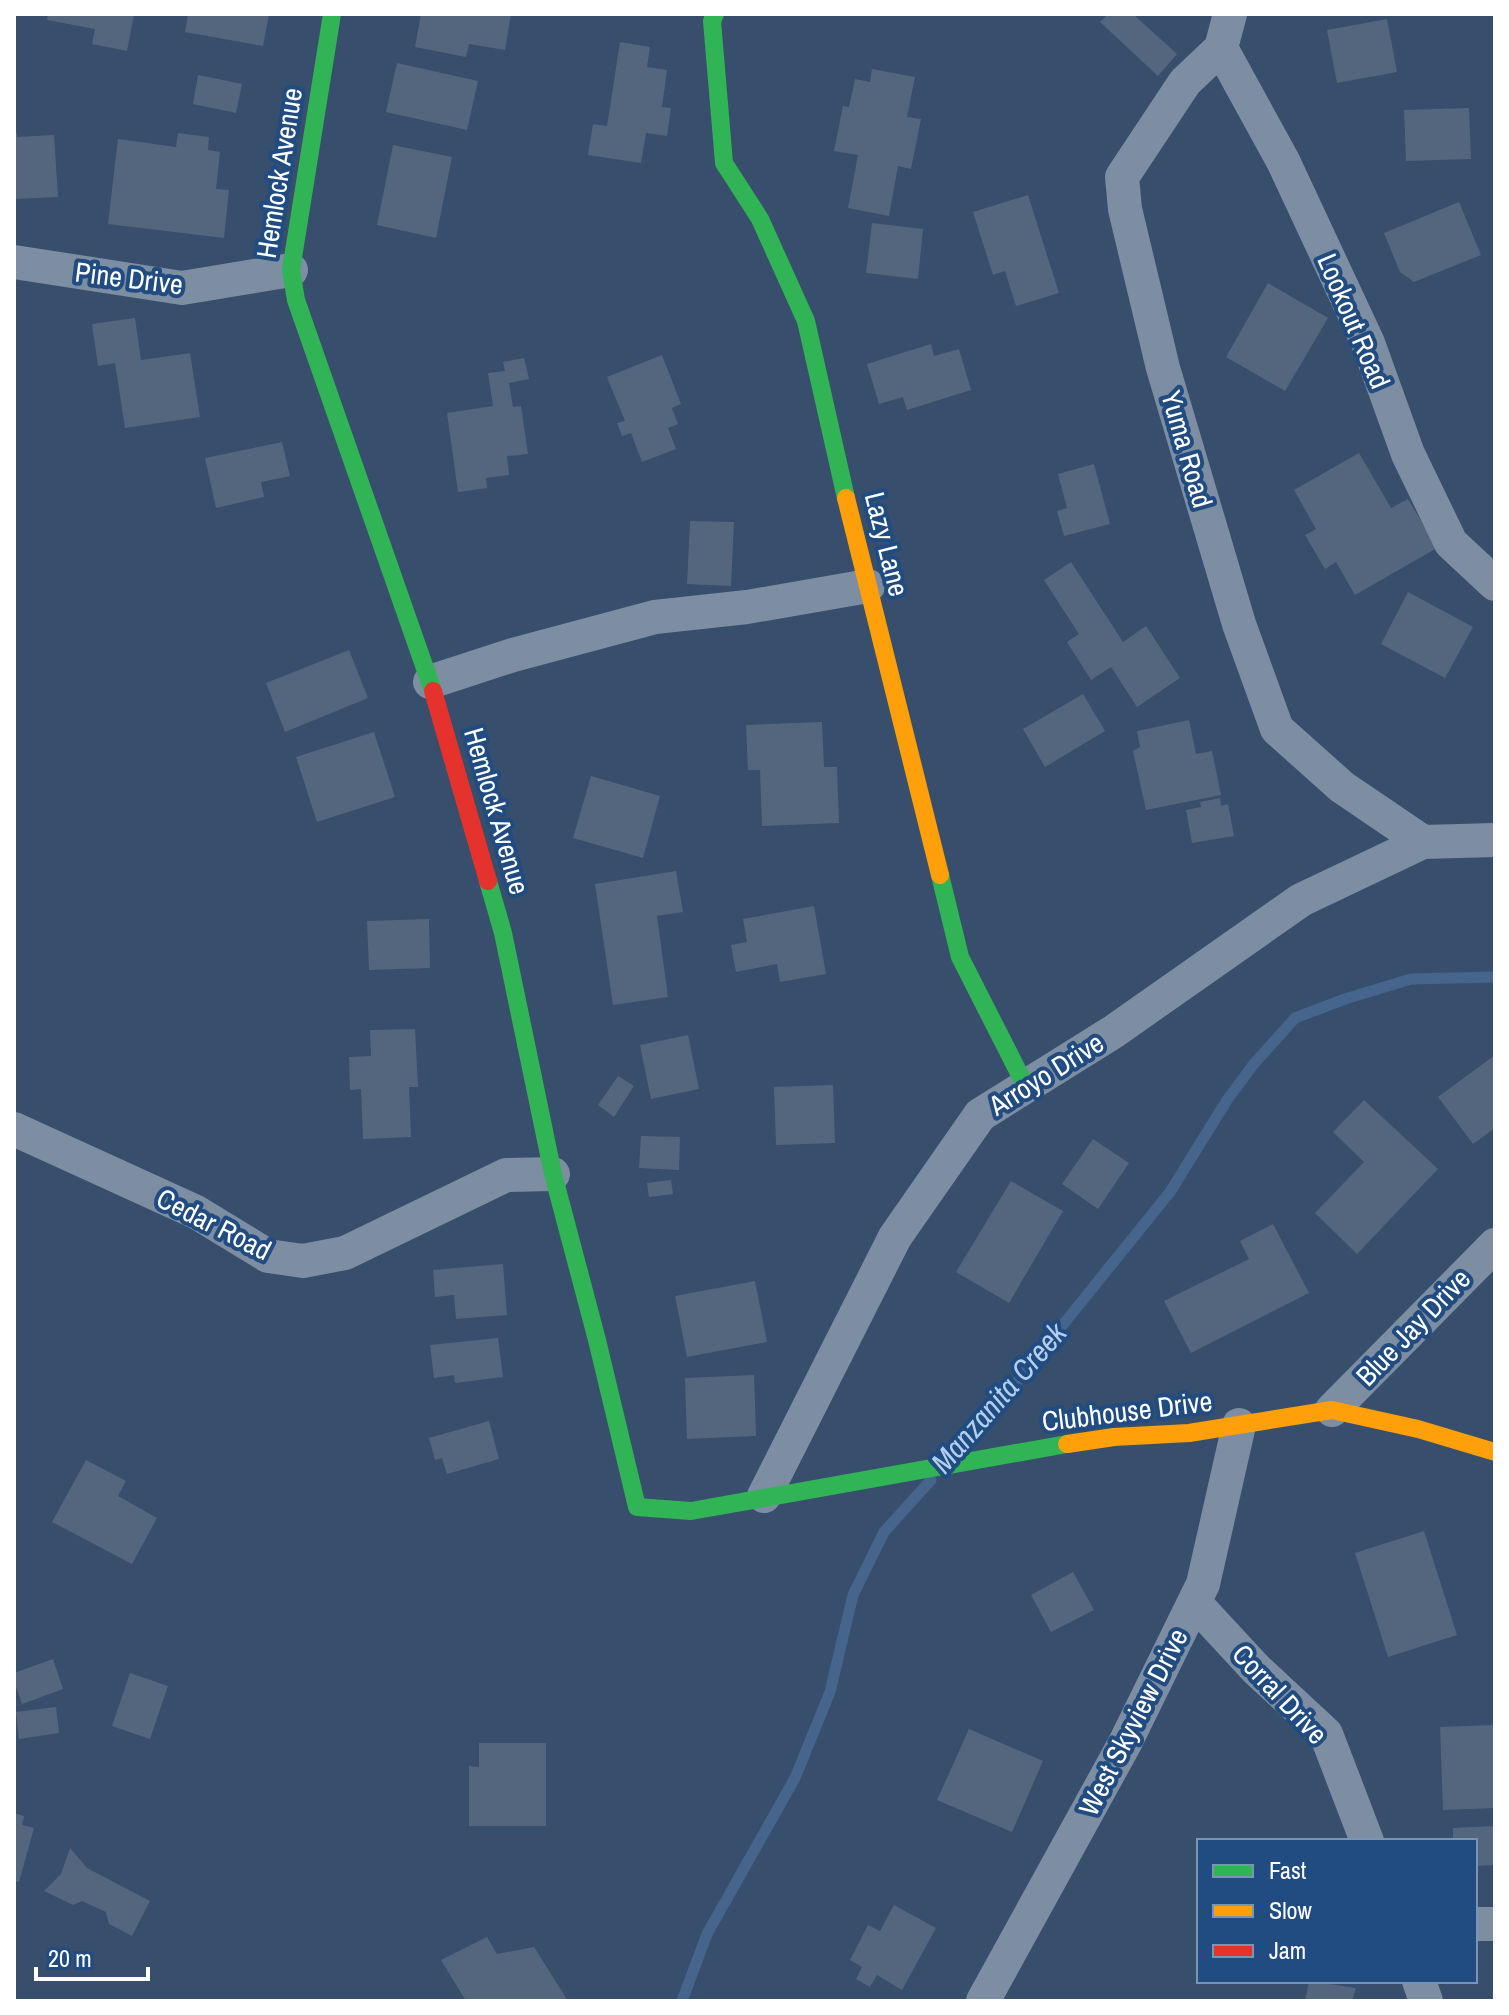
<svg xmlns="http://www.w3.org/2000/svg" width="1509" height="2015" font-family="'Archivo Narrow',sans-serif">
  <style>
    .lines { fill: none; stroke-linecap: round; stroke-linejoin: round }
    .stream { stroke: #46658c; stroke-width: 11 }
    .building { fill: #53667d }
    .street { stroke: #7d8ea2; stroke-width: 34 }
    .fast { stroke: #30b455; stroke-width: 18 }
    .slow { stroke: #ff9f0a; stroke-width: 18 }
    .jam { stroke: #e5322d; stroke-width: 18 }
    .labels { text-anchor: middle; stroke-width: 8; stroke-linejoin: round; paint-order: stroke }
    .street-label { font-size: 28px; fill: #fff; stroke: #214c82 }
    .water-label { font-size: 30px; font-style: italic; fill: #b3cff0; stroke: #214c82 }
  </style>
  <rect width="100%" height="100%" fill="#374f6c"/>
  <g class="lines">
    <path class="stream" d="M961,1446L995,1409L1170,1192L1227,1100L1253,1065L1295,1018L1345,999L1411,979L1495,977
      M682,2001L707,1934L795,1778L830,1692L853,1595L884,1532L931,1480"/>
  </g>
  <path class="building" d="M48,14H134L127,51L92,44L95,29L47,20Z
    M188,14H269L263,46L185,32Z
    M421,14H511L505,50L469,44L466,57L415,47Z
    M1108,14H1133L1177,54L1158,76L1100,22Z
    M1387,19L1397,72L1337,83L1327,30Z
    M620,42L650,47L647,67L667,70L662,107L671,108L667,136L646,133L641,163L588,155L593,124L607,126Z
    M397,63L478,81L467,130L386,112Z
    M872,69L915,77L907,117L921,119L911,169L898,166L889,216L848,208L858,155L834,151L843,106L849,107L855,79L870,82Z
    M198,75L242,84L236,113L193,104Z
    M1469,108L1471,159L1406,161L1404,110Z
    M17,133V137L54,135L58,197L14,199V134Z
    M178,133L209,137L208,150L220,152L216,189L229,190L224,238L108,224L118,139L176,147Z
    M393,145L452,157L436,238L377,225Z
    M1028,195L1059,293L1016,306L1005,271L993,275L973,212Z
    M1459,202L1481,255L1414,282L1400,272L1384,233Z
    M872,223L923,229L918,279L866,273Z
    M1268,283L1328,318L1285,391L1226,357Z
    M135,318L141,360L190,353L200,417L125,428L115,363L98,366L92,324Z
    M931,344L934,356L959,349L971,390L907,410L903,397L879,404L867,364Z
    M662,355L681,404L672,408L678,424L668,428L676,449L642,462L631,433L622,436L617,423L625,421L607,377Z
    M524,358L529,379L509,383L513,407L521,406L528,454L507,456L509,475L486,478L487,488L458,492L447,413L493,406L488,373L505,371L503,362Z
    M282,442L290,476L261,482L264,497L216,508L205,458Z
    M1359,453L1391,508L1408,499L1437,548L1355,595L1336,562L1325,569L1305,535L1316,529L1294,490Z
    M1094,464L1110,524L1064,536L1057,511L1067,508L1058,474Z
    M690,521L734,522L731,586L687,584Z
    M1071,562L1123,642L1146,626L1180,678L1137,707L1111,667L1091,680L1067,642L1079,634L1044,580Z
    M1408,592L1473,627L1445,678L1381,644Z
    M349,650L368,698L285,732L266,683Z
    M1083,694L1105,731L1045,767L1023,729Z
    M1189,720L1196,754L1212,751L1221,795L1146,810L1133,751L1140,747L1137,731Z
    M822,722L824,767H837L839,823L762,826L760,770H748L746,725Z
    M374,732L395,797L317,822L296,757Z
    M591,776L660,796L643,858L573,838Z
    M1220,798L1221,806L1228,804L1234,836L1192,843L1186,810L1201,807L1200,802Z
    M676,871L683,912L657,916L668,997L613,1005L595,884Z
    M814,906L826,974L780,982L777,964L736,972L731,945L747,942L743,919Z
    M429,919L430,968L369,970L367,921Z
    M415,1029L418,1087H409L411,1137L363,1139L361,1089L350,1090L349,1057L371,1056L370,1030Z
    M688,1035L699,1089L651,1099L640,1045Z
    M1495,1055V1128L1473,1144L1438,1097Z
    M618,1076L634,1086L614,1117L598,1105Z
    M833,1085L835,1143L776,1145L774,1087Z
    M1364,1100L1438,1169L1357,1254L1315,1213L1364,1162L1333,1132Z
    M641,1136L680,1137L679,1170L639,1168Z
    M1093,1139L1129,1163L1098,1209L1062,1184Z
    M671,1180L673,1194L649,1197L647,1183Z
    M1011,1181L1063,1211L1009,1303L956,1272Z
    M1273,1224L1309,1293L1191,1353L1164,1301L1249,1259L1240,1241Z
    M503,1264L507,1315L456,1319L454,1295L435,1297L433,1270Z
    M755,1281L767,1342L687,1357L675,1296Z
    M498,1338L503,1377L455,1383L454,1375L434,1378L430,1345Z
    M754,1375L756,1436L687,1439L685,1378Z
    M489,1421L499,1459L447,1474L442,1458L435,1460L429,1438Z
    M86,1460L126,1481L118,1496L157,1518L132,1564L52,1522Z
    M1424,1531L1457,1635L1388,1657L1355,1553Z
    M1073,1572L1094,1610L1051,1632L1031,1595Z
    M53,1659L63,1689L22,1704L14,1681V1673Z
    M130,1673L168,1686L150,1739L112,1726Z
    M56,1707L59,1733L19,1739L16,1712Z
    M1493,1725L1495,1808L1443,1810L1440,1727Z
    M969,1729L1043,1761L1012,1832L937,1800Z
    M479,1743H546V1826H469V1766L479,1767Z
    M14,1813L24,1816L22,1825L34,1828L19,1882L14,1881Z
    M1495,1826V1865L1475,1866V1841H1453V1828Z
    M70,1848L87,1868L150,1901L132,1936L109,1924L106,1912L82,1901L73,1905L44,1891L61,1874Z
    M894,1905L936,1928L902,1990L877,1975L870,1987L856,1979L862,1967L850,1960L868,1925L880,1931Z
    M487,1937L497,1954L534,1947L568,2001H466L441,1960Z
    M1309,1981L1356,1988L1352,2001H1305Z"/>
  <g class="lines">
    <path class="street" d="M1230,14L1221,48L1185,82L1122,177L1125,209L1163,368L1239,624L1277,729L1342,787L1423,842
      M1221,48L1283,161L1368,343L1408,454L1451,543L1495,584
      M14,262L182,288L291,270
      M430,682L513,655L655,617L747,607L868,586
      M14,1129L196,1212L268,1256L303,1261L345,1253L506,1175L553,1174
      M1332,1410L1495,1245
      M764,1496L895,1237L980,1115L1113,1032L1301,900L1423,842L1495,840
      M1194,1602L1256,1669L1326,1734L1367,1841
      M1475,1924H1495
      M1419,1981L1426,2001
      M983,2001L1125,1743L1203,1584L1239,1425"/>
    <path class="fast" d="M332,14L291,270L296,300L433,691
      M715,14L712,21L724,163L760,219L806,321L846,498
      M940,875L960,957L1026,1087
      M488,881L503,933L553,1174L597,1340L637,1507L691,1511L1067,1444"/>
    <path class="slow" d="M846,498L940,875
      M1067,1444L1114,1437L1189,1433L1332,1410L1418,1429L1495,1452"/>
    <path class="jam" d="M433,691L488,881"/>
  </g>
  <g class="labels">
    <g class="street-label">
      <text transform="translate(279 173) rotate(-81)" y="10">Hemlock Avenue</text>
      <text transform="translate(129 278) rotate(7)" y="10">Pine Drive</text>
      <text transform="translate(1354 321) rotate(67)" y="10">Lookout Road</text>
      <text transform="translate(1187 449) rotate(74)" y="10">Yuma Road</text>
      <text transform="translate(887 544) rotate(76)" y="10">Lazy Lane</text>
      <text transform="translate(497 811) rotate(74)" y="10">Hemlock Avenue</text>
      <text transform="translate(1046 1074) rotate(-32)" y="10">Arroyo Drive</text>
      <text transform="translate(214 1224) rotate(27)" y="10">Cedar Road</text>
      <text transform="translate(1413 1327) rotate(-46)" y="10">Blue Jay Drive</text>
      <text transform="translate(1127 1411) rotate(-7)" y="10">Clubhouse Drive</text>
      <text transform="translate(1280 1694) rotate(47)" y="10">Corral Drive</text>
      <text transform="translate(1133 1722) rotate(-63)" y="10">West Skyview Drive</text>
    </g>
    <g class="water-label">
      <text transform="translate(999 1398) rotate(-49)" y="10">Manzanita Creek</text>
    </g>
  </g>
  <rect width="1509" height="2015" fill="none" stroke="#ffffff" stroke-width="32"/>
  <rect x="1197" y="1839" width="280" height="144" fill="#214c82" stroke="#7a94b4" stroke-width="2"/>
  <rect x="1213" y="1865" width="40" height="12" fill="#30b455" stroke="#7a94b4" stroke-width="2"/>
  <text x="1269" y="1879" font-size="24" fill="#ffffff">Fast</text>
  <rect x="1213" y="1905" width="40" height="12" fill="#ff9f0a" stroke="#7a94b4" stroke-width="2"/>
  <text x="1269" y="1919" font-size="24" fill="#ffffff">Slow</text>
  <rect x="1213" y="1945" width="40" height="12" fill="#e5322d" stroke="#7a94b4" stroke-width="2"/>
  <text x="1269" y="1959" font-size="24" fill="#ffffff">Jam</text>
  <path d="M36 1967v12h112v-12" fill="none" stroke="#ffffff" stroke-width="4"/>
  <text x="48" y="1967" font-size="24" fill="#ffffff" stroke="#214c82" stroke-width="6" paint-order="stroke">20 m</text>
</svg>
